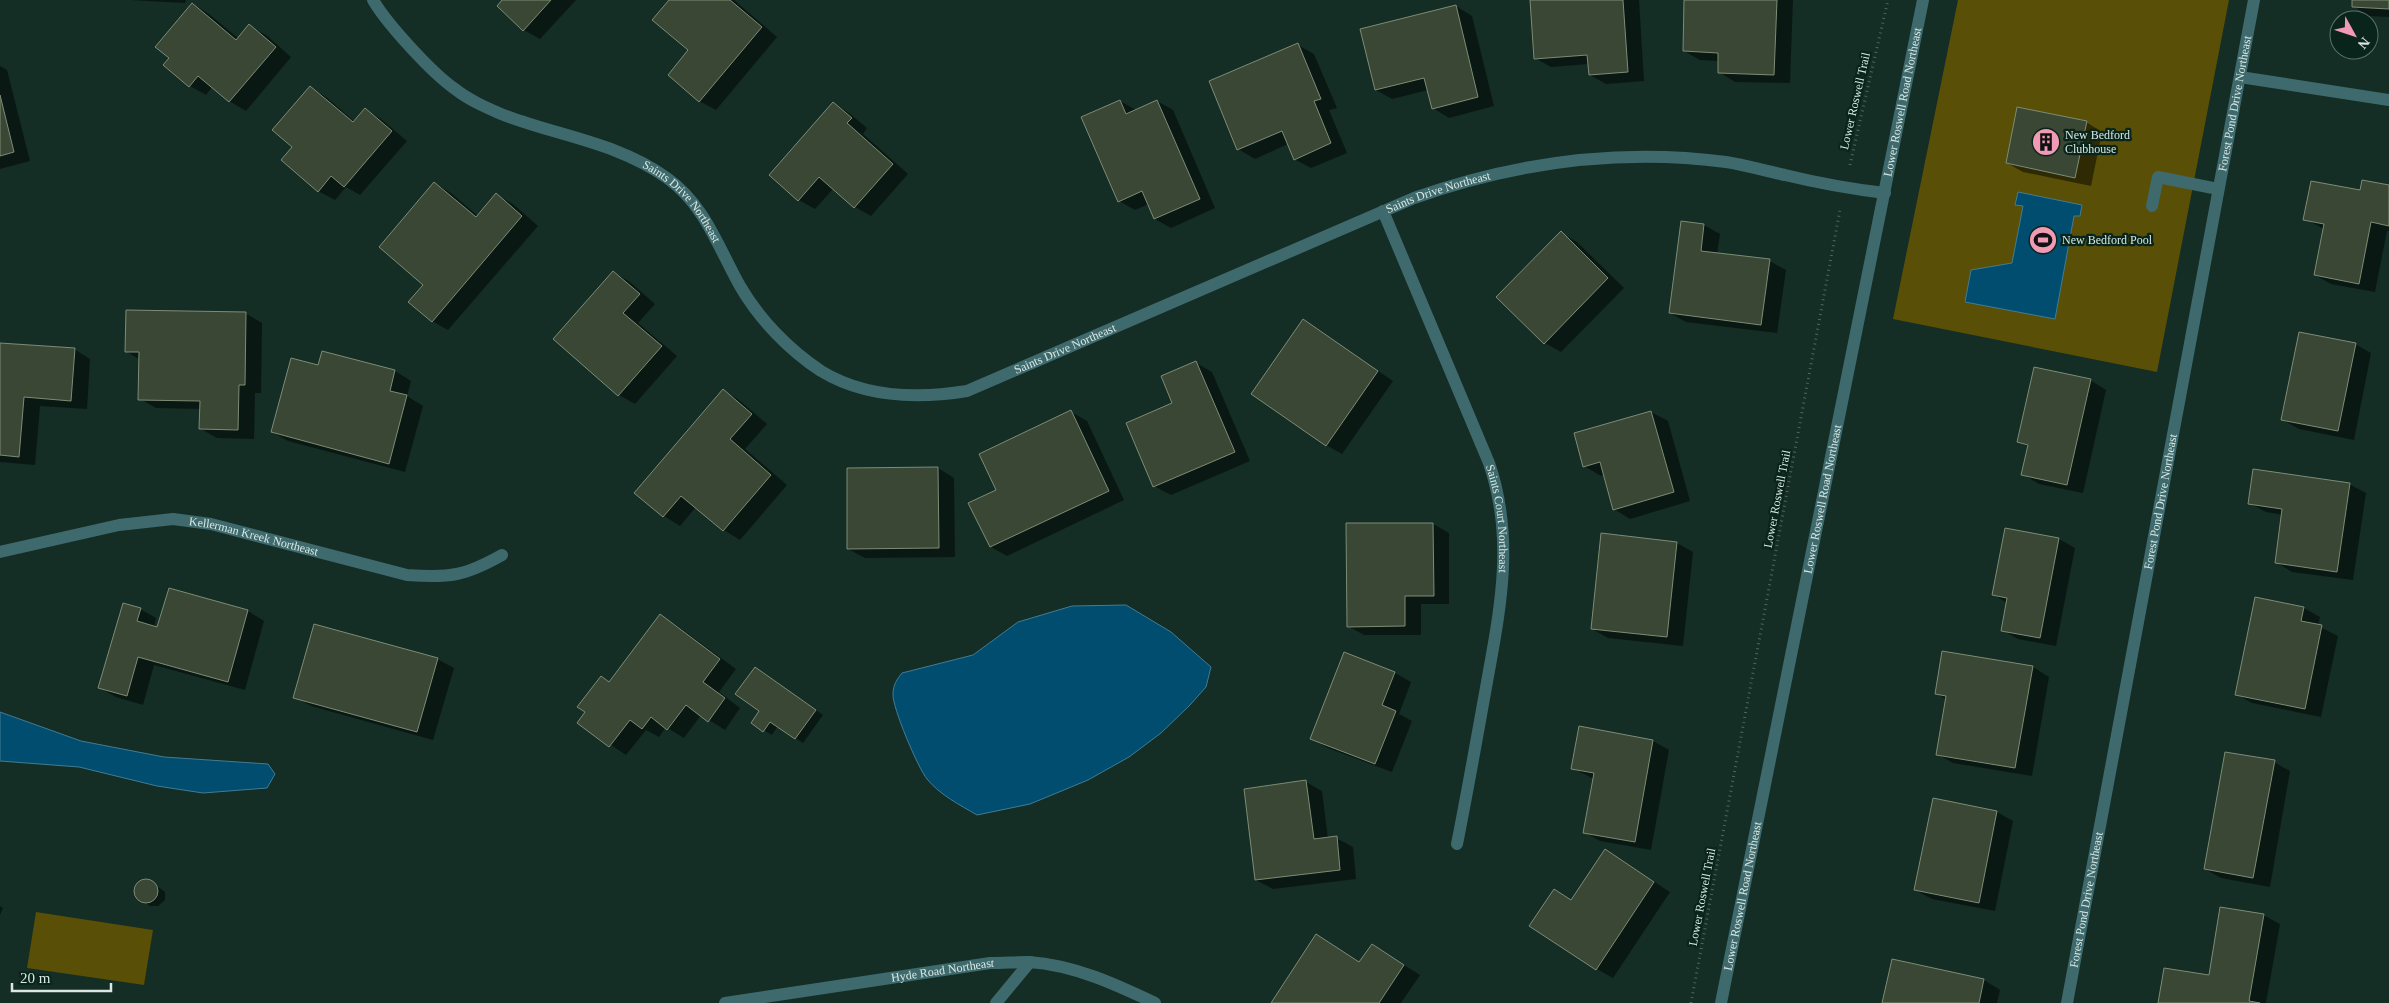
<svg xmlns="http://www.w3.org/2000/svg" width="2389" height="1003" font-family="'Times New Roman',serif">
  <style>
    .green { fill: #594f06 }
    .water { fill: #014d70; stroke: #427c92 }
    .shadow { fill: #0007 }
    .building { fill: #3a4734; stroke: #7d8c76 }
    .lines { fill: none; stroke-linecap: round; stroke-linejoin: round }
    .path { stroke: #50665e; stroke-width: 3; stroke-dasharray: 1 4; stroke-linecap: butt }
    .service { stroke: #3e6a6e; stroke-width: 12 }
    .minor { stroke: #3e6a6e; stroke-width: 12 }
    .tertiary { stroke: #3e6a6e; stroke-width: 12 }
    .labels { text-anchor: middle; stroke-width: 4.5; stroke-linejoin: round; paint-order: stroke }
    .street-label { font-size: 12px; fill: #d9e8e2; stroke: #09241b }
    .poi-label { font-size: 12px; fill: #d9e8e2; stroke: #09241b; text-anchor: start }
  </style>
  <rect width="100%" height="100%" fill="#142d25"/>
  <path class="green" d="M1958,0H2229L2157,372L1893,319Z
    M36,912L153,930L144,985L27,968Z"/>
  <path class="water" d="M2018,192L2082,205L2080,216H2074L2055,319L1965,302L1971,270L2012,263L2023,206L2015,205Z
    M1126,605L1171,632L1211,667L1206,687L1190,705L1161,733L1129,757L1088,780L1030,804L977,815C960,805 940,795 927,779C918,768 892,707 893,694C893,685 897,679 902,673L973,655L1018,622L1072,606Z
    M0,712L81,741L164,757L268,764L275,774L267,788L203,793L157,786L79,767L0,761Z"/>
  <path class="shadow" d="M130,0H186L185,3Z
    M504,0H576L540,39L524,30Z
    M671,0H734L777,37L716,110L699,101L690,50Z
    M1532,0H1639L1644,81L1606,84L1590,75L1589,64L1551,67L1535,58Z
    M1686,0H1793L1790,83L1735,82L1719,72V61L1700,60L1684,51Z
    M2354,0H2389V17L2369,16L2353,6Z
    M193,4L209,14L239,39L249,26L266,35L291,57L246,111L229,101L212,87L206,95L190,86L171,58Z
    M1456,6L1472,16L1494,106L1449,118L1433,108L1428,90L1392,99L1376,90Z
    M1298,45L1314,54L1337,108L1329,110L1347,153L1311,168L1294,159L1288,144L1255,159L1238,149Z
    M0,66L7,70L30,161L0,169Z
    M310,87L326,97L355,122L365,109L381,119L407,141L360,195L346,187L335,200L318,191L294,147Z
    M1120,101L1136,110L1157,101L1173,110L1215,208L1171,228L1155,219L1149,204L1135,210L1119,201Z
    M833,103L849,113L867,128L863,134L908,174L871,216L855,207L834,188L815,209L799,200Z
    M2086,122L2102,132L2091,186L2023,172L2007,163Z
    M435,183L451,193L478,216L496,195L513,204L538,226L448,330L432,321L425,284Z
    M2389,186V231H2387L2375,292L2331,284L2315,275L2324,229L2305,219L2360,192Z
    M1704,225L1720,234L1717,254L1769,261L1786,270L1777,333L1686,322L1670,313Z
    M1561,233L1577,242L1624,288L1561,352L1545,343Z
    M613,272L630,282L655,304L638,323L677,356L635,404L619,395Z
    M245,313L262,323L261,393H255L254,439L217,438L201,429V409L156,408L140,399V360L126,351Z
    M1304,321L1393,381L1342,454L1326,445Z
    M0,344L74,349L90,359L87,409L40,406L35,465L0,462Z
    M2355,344L2371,353L2354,440L2299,429L2283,420Z
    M323,353L395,371L411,381L407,396L423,406L405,472L288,441L272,432L319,367Z
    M1196,363L1212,372L1250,461L1171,495L1154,486L1174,404Z
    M2090,380L2106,390L2083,493L2039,484L2023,474L2029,447L2019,442Z
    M723,390L739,400L767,424L745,449L787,485L740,540L724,530L696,507L680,526L664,516L636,492Z
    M1071,412L1087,421L1124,500L1007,556L991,547L998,491Z
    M1651,412L1668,421L1690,501L1630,519L1614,509L1604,475L1601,476L1584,466L1576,434Z
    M938,468L954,478L955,557L865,558L848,549V469Z
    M2349,484L2366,493L2353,580L2292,572L2276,562L2283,515L2266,512L2249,503Z
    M1433,524L1449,533V604H1421V635H1364L1348,626Z
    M2059,539L2075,548L2056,646L2018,639L2002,630L2007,603L1994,595Z
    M1677,543L1693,552L1683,646L1608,638L1592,629Z
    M169,589L248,611L264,621L245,690L154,665L143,705L116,697L100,688L140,609L156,618L154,627L158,628Z
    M2304,608L2320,617L2318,626L2338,636L2321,717L2252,703L2236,694Z
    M660,615L676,625L736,669L719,692L740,708L725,730L701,715L684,738L666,727L659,737L646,730L626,755L578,723Z
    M1344,654L1395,673L1411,682L1399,714L1412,721L1392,772L1328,748L1312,739Z
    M437,659L454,668L433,740L311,706L295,697Z
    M2033,667L2049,677L2032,776L1953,763L1937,754L1947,700L1936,693Z
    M763,673L823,715L803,743L778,726L772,735L752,723L761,711Z
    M1580,728L1653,741L1669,750L1651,850L1600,841L1584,832L1594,779L1572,768Z
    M2274,762L2290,771L2270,887L2221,878L2205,869Z
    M1306,782L1322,791L1328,839L1336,838L1353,847L1356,879L1273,889L1256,880Z
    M1997,812L2013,821L1995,911L1932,899L1915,890Z
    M1605,850L1670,892L1613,978L1597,969L1572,901Z
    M142,881H150L165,892V900L158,906H150L135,895V887Z
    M0,906L3,908L0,915Z
    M2263,915L2280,924L2266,1003H2159L2210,977Z
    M1388,955L1420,975L1401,1003H1273L1360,963Z
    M1893,961L1984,980L2000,990L1997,1003H1884Z"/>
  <path class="building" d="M502,0H551L523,31L497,6Z
    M669,0H730L762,27L699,102L668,75L688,50L652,20Z
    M1530,0H1623L1628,72L1589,75L1587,55L1534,59Z
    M1684,0H1777L1774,75L1718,73V53L1683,51Z
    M2352,0H2389V9L2352,7Z
    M192,3L236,40L249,24L276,47L229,102L198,76L189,87L163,65L169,58L155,47Z
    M1456,5L1478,97L1432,109L1424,78L1375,90L1360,29Z
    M1298,43L1321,99L1314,101L1331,143L1294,160L1282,131L1237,150L1209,81Z
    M310,86L353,122L365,108L392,131L344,187L331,176L318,192L281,160L292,147L272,130Z
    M0,95L14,152L0,156Z
    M1120,100L1126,114L1157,100L1200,199L1154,219L1142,191L1118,202L1081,117Z
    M833,102L852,118L847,123L893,164L854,208L819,177L798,201L769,175Z
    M2017,107L2087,121L2075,178L2006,163Z
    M2362,180L2389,185V226L2371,222L2359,284L2314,275L2324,224L2303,220L2311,181L2360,190Z
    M434,182L476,217L496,193L522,216L432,322L408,302L423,285L379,247Z
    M1681,221L1704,224L1701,251L1770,259L1761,325L1669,313Z
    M1561,231L1608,278L1544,344L1496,297Z
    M613,271L640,294L623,313L662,346L618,396L553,339Z
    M126,310L246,312L245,385H239L238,430L199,429L200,401L138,400L139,352H125Z
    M1303,319L1378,371L1326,446L1251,394Z
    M2299,332L2356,343L2338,431L2281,420Z
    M0,343L75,348L71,401L24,397L19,457L0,455Z
    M322,351L395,370L390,391L407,395L389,464L271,432L291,358L318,365Z
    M1196,361L1235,452L1153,487L1126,423L1172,403L1161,376Z
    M2034,367L2091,379L2067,485L2021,475L2028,445L2017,442Z
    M723,389L752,414L730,439L771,475L723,531L681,496L663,517L634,493Z
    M1071,410L1109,491L990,547L968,503L996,490L979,454Z
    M1651,411L1674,492L1613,510L1600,462L1583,467L1574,433Z
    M938,467L939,548L847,549V468Z
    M2253,469L2350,483L2337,572L2275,563L2282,509L2248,504Z
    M1346,523H1433L1434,596H1405V626L1347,627Z
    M2005,528L2059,538L2040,638L2001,631L2007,598L1992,595Z
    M1601,533L1677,542L1667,637L1591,629Z
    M169,588L248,610L228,682L138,657L127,696L98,688L123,603L141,608L137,621L157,627Z
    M2255,597L2304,607L2301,621L2322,625L2305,709L2235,695Z
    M660,614L720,659L703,682L725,698L708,722L686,705L667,730L651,717L642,729L630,720L609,747L577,723L585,712L577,707L601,676L609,682Z
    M314,624L438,658L417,732L293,698Z
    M1942,651L2033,666L2015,768L1936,755L1946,696L1935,694Z
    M1344,652L1395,672L1382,705L1396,711L1375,764L1310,739Z
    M755,667L816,710L795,739L770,722L763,732L751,723L759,711L735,694Z
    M1579,726L1653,740L1635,842L1583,833L1594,773L1571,769Z
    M2225,752L2275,760L2253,878L2204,869Z
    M1306,780L1314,839L1337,836L1340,870L1255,880L1244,789Z
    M1933,798L1997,811L1979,903L1914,890Z
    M1605,849L1654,882L1596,970L1529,926L1554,889L1571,900Z
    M134 891a12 12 0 1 1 24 0a12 12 0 1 1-24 0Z
    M2220,907L2264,914L2249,1001L2260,1003H2158L2164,968L2209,975Z
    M1316,934L1359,962L1372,944L1404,965L1379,1003H1271Z
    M1892,959L1984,979L1979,1003H1882Z"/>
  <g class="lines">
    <path class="path" d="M1850,165L1888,0
      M1691,1003L1840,210"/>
    <path class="service" d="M2152,206L2158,177L2218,189"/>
    <g class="minor">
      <path id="s1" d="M373,0C387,24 432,73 455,89C469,100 485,107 501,114C557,136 617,142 667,178C705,205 718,247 740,286C759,319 789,350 821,371C865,398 917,399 967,391L1414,198C1516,162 1618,148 1726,162C1746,165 1765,171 1785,175C1818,183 1851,189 1885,193"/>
      <path d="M2240,77L2389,100"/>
      <path id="s2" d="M1383,211L1489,463C1516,542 1499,614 1485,693C1476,743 1467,794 1457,844"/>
      <path id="s3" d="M0,552L119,525L173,519L211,524L407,575C450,578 465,576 502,555"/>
      <path id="s4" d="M725,1003L990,963C1003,963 1016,962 1029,962C1074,965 1115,984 1155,1003"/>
      <path d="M996,1003L1030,962"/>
      <path id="s5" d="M2067,1003L2254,0"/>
    </g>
    <path class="tertiary" id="s6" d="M1721,1003L1923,0"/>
  </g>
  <defs>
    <symbol id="building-disc" viewBox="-11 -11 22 22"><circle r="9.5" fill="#f09ab6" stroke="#09241b"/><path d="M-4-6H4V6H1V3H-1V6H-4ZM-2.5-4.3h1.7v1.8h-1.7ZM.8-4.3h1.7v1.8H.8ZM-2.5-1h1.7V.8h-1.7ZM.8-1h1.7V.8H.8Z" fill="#111"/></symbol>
    <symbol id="stadium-disc" viewBox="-11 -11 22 22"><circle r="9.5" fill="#f09ab6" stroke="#09241b"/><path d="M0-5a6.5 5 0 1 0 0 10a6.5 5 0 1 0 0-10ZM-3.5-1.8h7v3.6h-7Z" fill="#111"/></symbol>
  </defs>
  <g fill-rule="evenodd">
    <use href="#building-disc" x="2030" y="126" width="32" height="32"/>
    <use href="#stadium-disc" x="2027" y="224" width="32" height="32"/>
  </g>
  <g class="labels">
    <g class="street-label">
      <text transform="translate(1855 101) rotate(-77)" y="4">Lower Roswell Trail</text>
      <text dy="4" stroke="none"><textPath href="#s6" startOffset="919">Lower Roswell Road Northeast</textPath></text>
      <text dy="4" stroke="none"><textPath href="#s5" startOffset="915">Forest Pond Drive Northeast</textPath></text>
      <text dy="4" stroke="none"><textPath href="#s1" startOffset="1265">Saints Drive Northeast</textPath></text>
      <text dy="4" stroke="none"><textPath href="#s1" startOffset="380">Saints Drive Northeast</textPath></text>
      <text dy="4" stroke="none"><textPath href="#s1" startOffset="860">Saints Drive Northeast</textPath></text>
      <text transform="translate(1777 499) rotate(-79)" y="4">Lower Roswell Trail</text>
      <text dy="4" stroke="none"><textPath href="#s6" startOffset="514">Lower Roswell Road Northeast</textPath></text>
      <text dy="4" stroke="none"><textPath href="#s5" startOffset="510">Forest Pond Drive Northeast</textPath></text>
      <text dy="4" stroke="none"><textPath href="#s2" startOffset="330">Saints Court Northeast</textPath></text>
      <text dy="4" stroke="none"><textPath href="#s3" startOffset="259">Kellerman Kreek Northeast</textPath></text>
      <text dy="4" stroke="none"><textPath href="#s6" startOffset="109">Lower Roswell Road Northeast</textPath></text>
      <text transform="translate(1702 897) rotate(-79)" y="4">Lower Roswell Trail</text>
      <text dy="4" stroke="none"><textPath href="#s5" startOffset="105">Forest Pond Drive Northeast</textPath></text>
      <text dy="4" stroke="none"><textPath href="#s4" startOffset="220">Hyde Road Northeast</textPath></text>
    </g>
    <g class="poi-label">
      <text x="2065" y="139">New Bedford<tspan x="2065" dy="14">Clubhouse</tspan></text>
      <text x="2062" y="244">New Bedford Pool</text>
    </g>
  </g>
  <g transform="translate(2354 35) rotate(130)"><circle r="24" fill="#09241b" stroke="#5c726b"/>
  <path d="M0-4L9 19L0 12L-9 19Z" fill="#f09ab6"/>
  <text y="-8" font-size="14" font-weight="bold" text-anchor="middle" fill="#d9e8e2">N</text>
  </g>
  <path d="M12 983v8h99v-8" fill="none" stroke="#d9e8e2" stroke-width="2.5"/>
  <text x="20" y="983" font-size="15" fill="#d9e8e2" stroke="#09241b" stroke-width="4" paint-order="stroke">20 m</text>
</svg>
